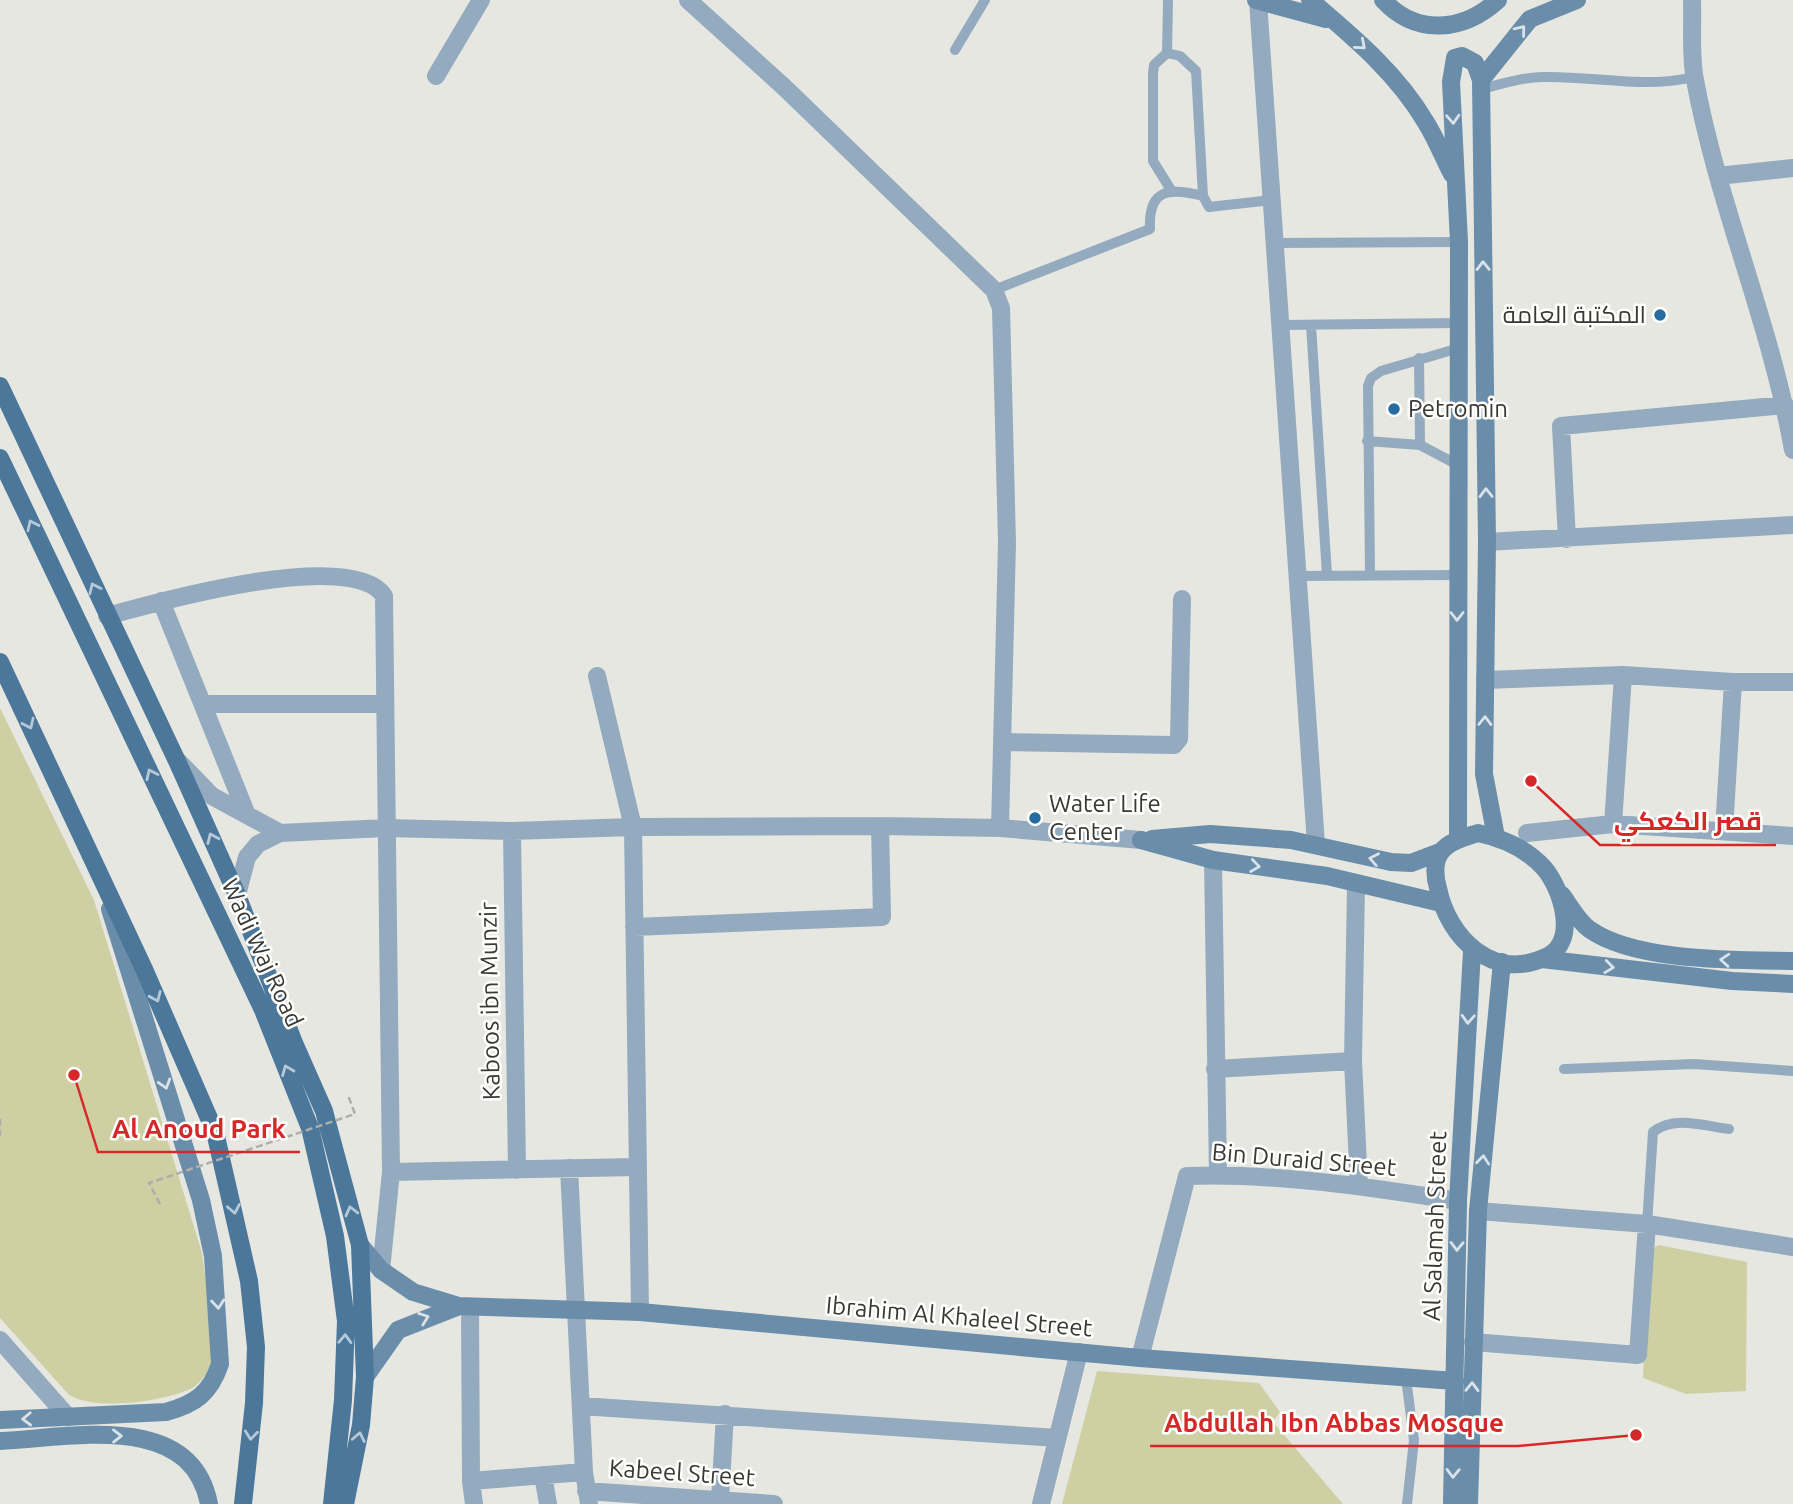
<svg xmlns="http://www.w3.org/2000/svg" width="1793" height="1504" font-family="Ubuntu,Cairo,sans-serif">
  <style>
    .green { fill: #ced0a3 }
    .lines { fill: none; stroke-linecap: round; stroke-linejoin: round }
    .path { stroke: #aeaeaa; stroke-width: 2.5; stroke-dasharray: 7 3.5; stroke-linecap: butt }
    .lane { stroke: #93aabf; stroke-width: 10 }
    .street { stroke: #93aabf; stroke-width: 18 }
    .secondary { stroke: #6a8daa; stroke-width: 18 }
    .primary { stroke: #4b779b; stroke-width: 18 }
    .path-bridge { stroke: #aeaeaa; stroke-width: 2.5; stroke-dasharray: 7 3.5; stroke-linecap: butt }
    .oneway { stroke: #dae2e9 }
    .oneway2 { stroke: #b7c9d6 }
    .poi-dot { fill: #266ca1; stroke: #fffffe; stroke-width: 2.5 }
    .labels { text-anchor: middle; stroke-width: 5; stroke-linejoin: round; paint-order: stroke }
    .poi-label { font-size: 24px; fill: #383836; stroke: #fffffe; text-anchor: start }
    .street-label { font-size: 24px; fill: #383836; stroke: #fffffe }
    .leader { fill: none; stroke: #d62828; stroke-width: 2.5 }
    .callout-dot { fill: #d62828; stroke: #fffffe; stroke-width: 2.5 }
    .callout-label { font-size: 26px; text-anchor: middle; font-weight: bold; fill: #d62828; stroke: #fffffe; stroke-width: 5; stroke-linejoin: round; paint-order: stroke }
  </style>
  <rect width="100%" height="100%" fill="#e7e7e2"/>
  <path class="green" d="M0,708L94,900L202,1253L209,1303L211,1367C205,1375 198,1387 188,1390C158,1402 97,1411 69,1395L0,1318Z
    M1658,1245L1747,1262L1746,1391L1686,1394L1643,1378L1648,1253Z
    M1097,1371L1259,1383L1280,1412L1273,1422L1343,1504H1062Z"/>
  <g class="lines">
    <path class="path" d="M0,1119V1136"/>
    <path class="lane" d="M1168,0L1167,53L1154,65L1153,73V161L1171,190
      M955,50L985,0
      M1167,53L1180,56L1196,71L1203,196
      M1481,89C1502,84 1522,77 1544,77C1596,76 1643,89 1694,77
      M1275,243L1459,242
      M994,290L1150,229C1148,187 1171,188 1203,196L1209,207L1272,200
      M1281,325L1459,323
      M1311,325L1327,575
      M1419,358L1420,445
      M1367,441L1420,445L1458,465
      M1370,574L1368,386L1371,378L1381,371L1459,348
      M1298,576L1457,575
      M1564,1069L1694,1064L1793,1071
      M1647,1224L1653,1132C1674,1115 1704,1126 1729,1129
      M1406,1378L1414,1440L1407,1504"/>
    <path class="street" d="M688,0L784,87L994,290L1001,308L1007,542L1000,828
      M1692,0C1693,26 1690,55 1695,80C1718,205 1771,324 1793,450
      M1258,1L1316,844
      M436,76L481,0
      M1718,176L1793,168
      M1567,539L1561,426L1785,405
      M1487,542L1793,525
      M161,601L247,815
      M107,616C157,602 353,547 384,596L391,1172L381,1270
      M597,676L633,827L640,1312
      M1485,680L1623,675L1733,682H1793
      M203,704H384
      M1003,742L1174,745L1179,739L1182,599
      M178,761L212,796L280,833
      M1613,824L1623,675
      M1724,830L1733,682
      M512,831L517,1170
      M1527,833L1613,824L1793,836
      M1213,860L1218,1175
      M1356,885L1353,1061L1359,1186
      M237,895L247,857L258,844L280,833L386,828L512,831L633,827L880,826L1000,828L1141,840
      M634,927L882,917L880,826
      M1215,1069L1353,1061
      M569,1168L584,1472L589,1504
      M391,1172L637,1167
      M1478,1211L1647,1224L1793,1247
      M470,1307L471,1481L474,1504
      M0,1340L68,1417
      M1473,1342L1638,1355L1647,1224
      M1140,1358L1187,1176C1278,1173 1369,1187 1458,1201
      M581,1406L1057,1438
      M543,1475L548,1504
      M471,1481L584,1472
      M586,1491L774,1504
      M720,1500L725,1414
      M1041,1504L1079,1352"/>
    <path class="secondary" d="M1256,0L1326,19
      M1310,0C1352,36 1396,72 1425,121C1436,138 1443,157 1452,174
      M1383,0C1417,37 1464,31 1498,0
      M1481,80L1530,19L1577,0
      M1478,833C1502,838 1527,849 1544,868C1562,889 1579,942 1546,957C1493,982 1448,938 1438,888C1435,878 1433,862 1441,852C1449,841 1466,837 1478,833Z
      M1152,839L1210,834L1291,840L1391,862L1411,863L1440,852
      M1141,840L1213,860L1327,876L1441,903
      M1458,840L1459,242L1451,82L1455,58L1462,56L1475,63L1481,80L1487,542L1484,774L1496,837
      M1562,895C1570,906 1578,921 1589,929C1635,962 1737,960 1793,961
      M1542,959L1732,981L1793,984
      M360,1245L381,1270L413,1292L459,1306L640,1312L1140,1358L1455,1381
      M365,1377L398,1330L459,1306
      M0,1420L166,1412C195,1404 210,1394 220,1364L213,1256L201,1200L110,909
      M0,1441C71,1438 191,1410 209,1504
      M1452,1504L1458,1201L1472,951
      M1469,1504L1478,1211L1502,962"/>
    <path class="primary" d="M0,386L177,761L237,895L294,1043L324,1111L360,1245L365,1377L361,1425L345,1504
      M0,458L263,1010L310,1128L335,1236L346,1321L343,1400L332,1504
      M0,662L144,969L215,1132L249,1281L256,1347L254,1403L243,1504"/>
    <path class="path-bridge" d="M160,1204L149,1183L355,1114L348,1095"/>
  </g>
  <defs><path id="oneway-chevron" d="M-2-3.5L2.5 0L-2 3.5" fill="none" stroke-width="1.6" stroke-linecap="round" stroke-linejoin="round" transform="scale(1.75)"/></defs>
  <g class="oneway">
    <use href="#oneway-chevron" transform="translate(1521 30) rotate(-51)"/>
    <use href="#oneway-chevron" transform="translate(1361 45) rotate(41)"/>
    <use href="#oneway-chevron" transform="translate(1453 119) rotate(87)"/>
    <use href="#oneway-chevron" transform="translate(1483 266) rotate(-91)"/>
    <use href="#oneway-chevron" transform="translate(1486 493) rotate(-91)"/>
    <use href="#oneway-chevron" transform="translate(1457 616) rotate(90)"/>
    <use href="#oneway-chevron" transform="translate(1485 721) rotate(-89)"/>
    <use href="#oneway-chevron" transform="translate(1374 859) rotate(-169)"/>
    <use href="#oneway-chevron" transform="translate(1255 866) rotate(8)"/>
    <use href="#oneway-chevron" transform="translate(1725 960) rotate(-176)"/>
    <use href="#oneway-chevron" transform="translate(1609 967) rotate(7)"/>
    <use href="#oneway-chevron" transform="translate(1468 1019) rotate(93)"/>
    <use href="#oneway-chevron" transform="translate(165 1084) rotate(73)"/>
    <use href="#oneway-chevron" transform="translate(1483 1160) rotate(-84)"/>
    <use href="#oneway-chevron" transform="translate(1457 1246) rotate(91)"/>
    <use href="#oneway-chevron" transform="translate(218 1304) rotate(85)"/>
    <use href="#oneway-chevron" transform="translate(424 1318) rotate(-20)"/>
    <use href="#oneway-chevron" transform="translate(1472 1387) rotate(-89)"/>
    <use href="#oneway-chevron" transform="translate(27 1419) rotate(178)"/>
    <use href="#oneway-chevron" transform="translate(117 1436) rotate(-1)"/>
    <use href="#oneway-chevron" transform="translate(1453 1473) rotate(91)"/>
  </g>
  <g class="oneway2">
    <use href="#oneway-chevron" transform="translate(32 525) rotate(-115)"/>
    <use href="#oneway-chevron" transform="translate(94 588) rotate(-115)"/>
    <use href="#oneway-chevron" transform="translate(29 724) rotate(65)"/>
    <use href="#oneway-chevron" transform="translate(151 774) rotate(-115)"/>
    <use href="#oneway-chevron" transform="translate(212 838) rotate(-114)"/>
    <use href="#oneway-chevron" transform="translate(156 997) rotate(66)"/>
    <use href="#oneway-chevron" transform="translate(287 1070) rotate(-112)"/>
    <use href="#oneway-chevron" transform="translate(234 1209) rotate(79)"/>
    <use href="#oneway-chevron" transform="translate(351 1211) rotate(-104)"/>
    <use href="#oneway-chevron" transform="translate(345 1339) rotate(-88)"/>
    <use href="#oneway-chevron" transform="translate(251 1435) rotate(96)"/>
    <use href="#oneway-chevron" transform="translate(359 1437) rotate(-79)"/>
  </g>
  <g class="poi-dot">
    <circle cx="1660" cy="315" r="7"/>
    <circle cx="1394" cy="409" r="7"/>
    <circle cx="1035" cy="818" r="7"/>
  </g>
  <g class="labels">
    <g class="poi-label">
      <text x="1646" y="323" text-anchor="end">المكتبة العامة</text>
      <text x="1408" y="417">Petromin</text>
      <text x="1049" y="812">Water Life<tspan x="1049" dy="28">Center</tspan></text>
    </g>
    <g class="street-label">
      <text transform="translate(262 953) rotate(65)" y="8">Wadi Waj Road</text>
      <text transform="translate(490 1001) rotate(-91)" y="8">Kaboos ibn Munzir</text>
      <text transform="translate(1304 1160) rotate(5)" y="8">Bin Duraid Street</text>
      <text transform="translate(1435 1226) rotate(-88)" y="8">Al Salamah Street</text>
      <text transform="translate(959 1317) rotate(5)" y="8">Ibrahim Al Khaleel Street</text>
      <text transform="translate(682 1473) rotate(4)" y="8">Kabeel Street</text>
    </g>
  </g>
  <path class="leader" d="M1531 781L1600 845H1776M74 1075L98 1152H300M1636 1435L1518 1446H1150"/>
  <g class="callout-dot">
    <circle cx="1531" cy="781" r="7"/>
    <circle cx="74" cy="1075" r="7"/>
    <circle cx="1636" cy="1435" r="7"/>
  </g>
  <g class="callout-label">
    <text x="1688" y="830">قصر الكعكي</text>
    <text x="199" y="1138">Al Anoud Park</text>
    <text x="1334" y="1432">Abdullah Ibn Abbas Mosque</text>
  </g>
</svg>
